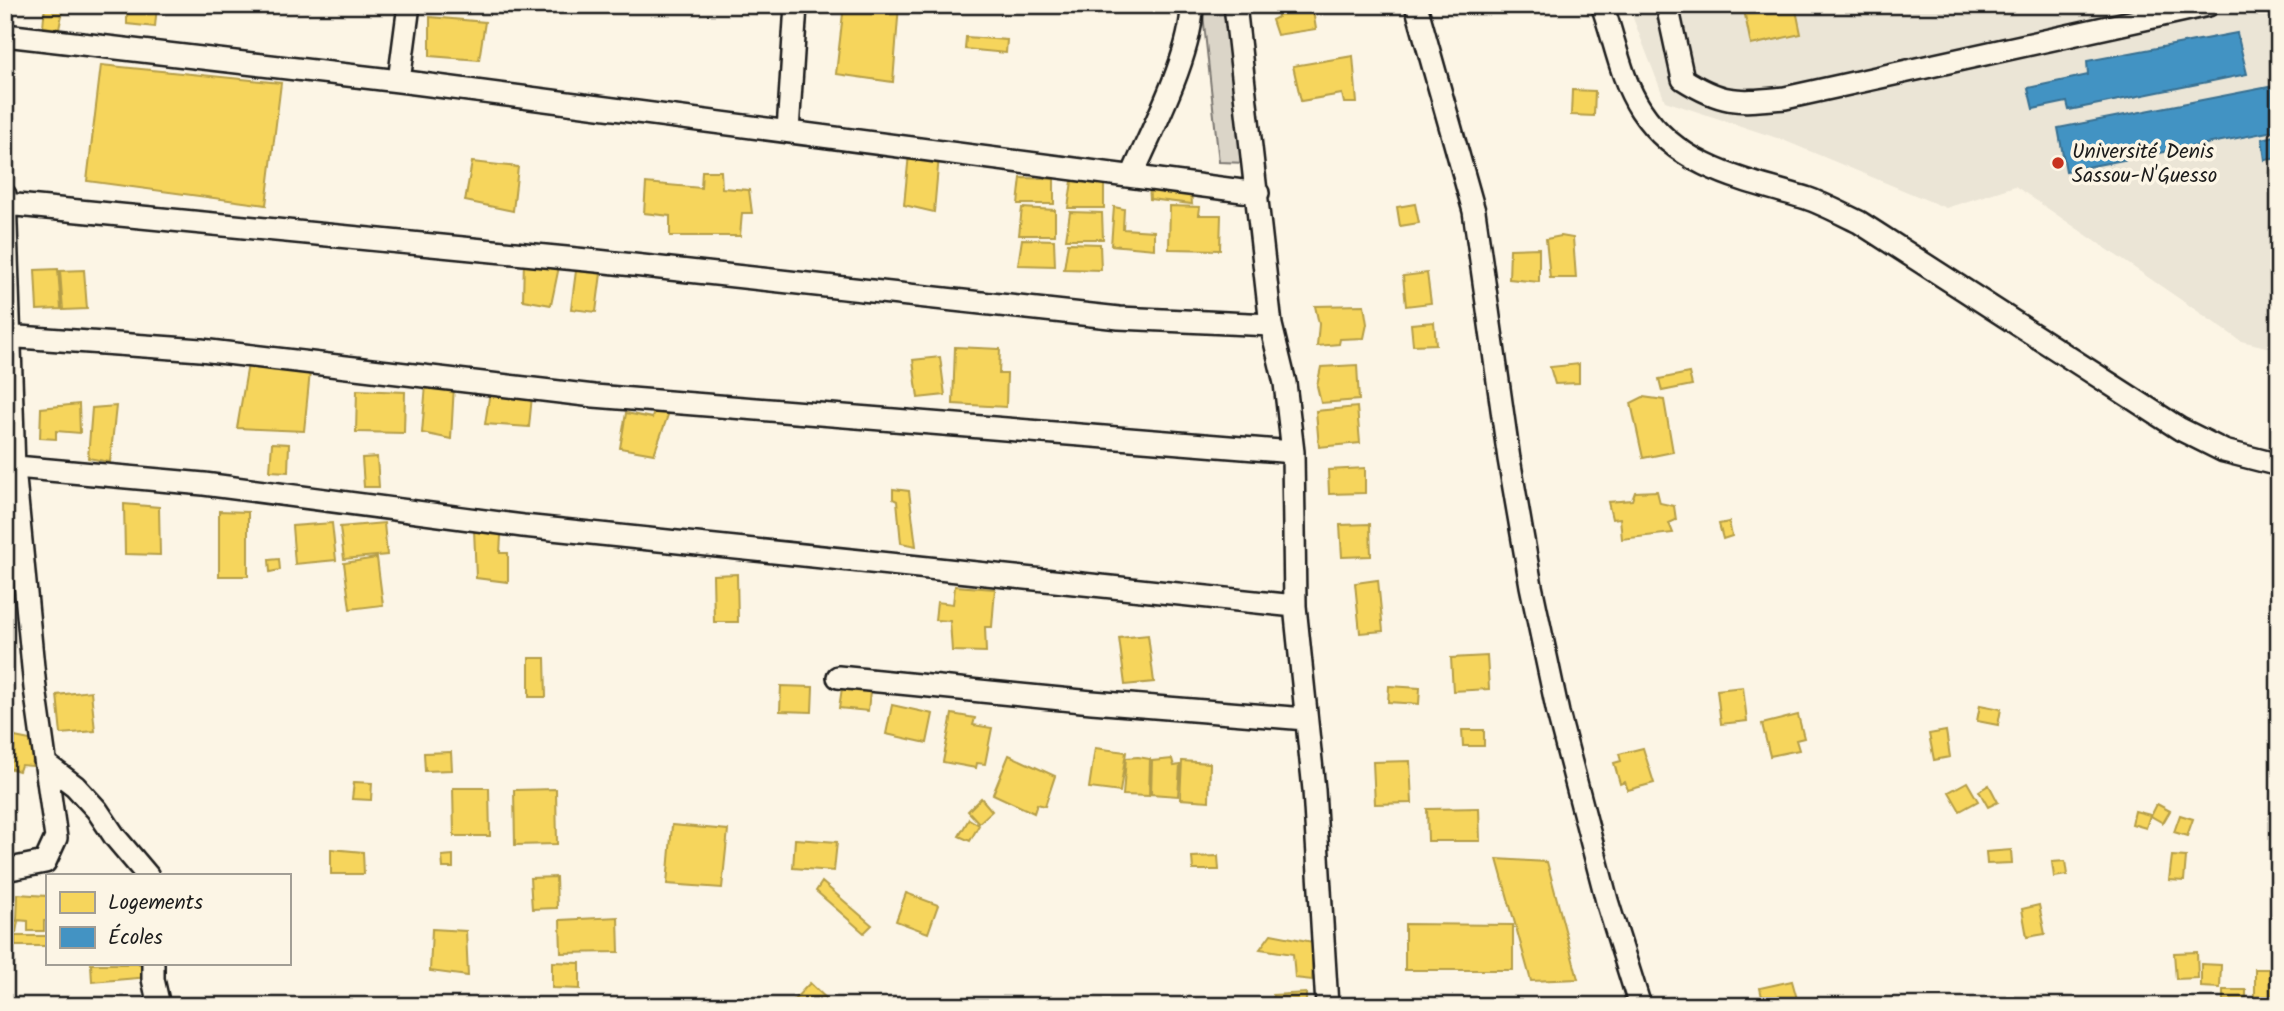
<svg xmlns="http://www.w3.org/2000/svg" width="2284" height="1011" font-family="Kalam,sans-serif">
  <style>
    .built { fill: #ebe5d6 }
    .green { fill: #dbd5c8; stroke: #7c7872; stroke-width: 2 }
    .homes { fill: #f6d55c; stroke: #b59e49; stroke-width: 2 }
    .schools { fill: #4393c3; stroke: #376f91; stroke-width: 2 }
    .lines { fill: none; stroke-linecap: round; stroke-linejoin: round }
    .minor-casing { stroke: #1c1c1c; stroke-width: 26 }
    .minor { stroke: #fcf5e5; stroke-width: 21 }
    .poi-dot { fill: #c8321e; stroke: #fcf5e5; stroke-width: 2.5 }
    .labels { text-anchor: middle; stroke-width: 7; stroke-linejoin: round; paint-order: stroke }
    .poi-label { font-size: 21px; fill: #1c1c1c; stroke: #fcf5e5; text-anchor: start }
  </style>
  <rect width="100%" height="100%" fill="#fcf5e5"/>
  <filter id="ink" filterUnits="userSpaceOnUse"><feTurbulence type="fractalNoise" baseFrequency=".0143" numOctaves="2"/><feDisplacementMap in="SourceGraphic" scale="14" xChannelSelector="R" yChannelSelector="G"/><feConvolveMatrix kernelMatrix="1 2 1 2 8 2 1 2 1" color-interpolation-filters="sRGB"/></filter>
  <g filter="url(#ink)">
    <path class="built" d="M1628,5H2279V350L2241,341L2015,186L1946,208L1783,140L1665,101Z"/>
    <path class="green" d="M1202,5H1227L1247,163L1219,162Z"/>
    <path class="homes" d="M45,5H64L59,29L43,27Z
      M127,5H157L155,27L127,24Z
      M429,5H473L472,12Z
      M844,5H899L893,82L836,74Z
      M1277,5H1312L1316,29L1277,35L1272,20L1278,17Z
      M1743,5H1795L1801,34L1751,45Z
      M430,17L485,22L479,60L430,56Z
      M966,37L1007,40L1006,53L965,49Z
      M1353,56L1357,103H1344L1342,94L1301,101L1293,66Z
      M101,65L281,83L266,205L87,181Z
      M1572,90L1595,91L1594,116L1571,115Z
      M909,154L939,156L934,212L904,205Z
      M472,162L518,167L513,211L465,201Z
      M702,171H721L722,188L749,190L752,213H742L740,236H670V216L644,213L646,183L701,188Z
      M1021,178L1054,179V204H1018Z
      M1072,181L1104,183V208H1068Z
      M1149,184L1191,190L1192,204L1150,199Z
      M1415,204L1419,223L1400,226L1397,207Z
      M1170,206L1200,207L1199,215H1221L1220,250L1169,249Z
      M1114,207L1124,209L1123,229L1154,231V249L1111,245Z
      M1022,208L1055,210V235H1019Z
      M1070,212L1102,213L1103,239H1066Z
      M1561,236L1573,238L1576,278H1550L1546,239Z
      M1022,239L1054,240L1055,266L1018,265Z
      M1068,243L1100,244L1101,270L1064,269Z
      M1539,248V282L1509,279L1510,249Z
      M524,259L560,262L551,305L523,300Z
      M577,263L602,266L596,312L571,309Z
      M58,269L61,309L37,310L35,270Z
      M84,270L87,309L63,310L60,271Z
      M1427,273L1431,303L1406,306L1403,276Z
      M1364,305L1367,324L1364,338L1340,339L1339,344L1317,346L1319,324L1315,306Z
      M1434,322L1436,344L1413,345L1411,324Z
      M955,347L1000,349L999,374H1007L1006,407L953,404Z
      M940,357L945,395L918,398L913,360Z
      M248,364L310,372L304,431L237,428Z
      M1579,364V383L1555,384L1550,367Z
      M1357,365L1359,400L1321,403L1317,386L1321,367Z
      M1689,373L1692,385L1662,391L1659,379Z
      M426,384L454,385L451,439L422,433Z
      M357,390L405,392L404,433L356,432Z
      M490,391L532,396L529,427L485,424Z
      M1643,397L1664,400L1673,452L1643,458L1631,403Z
      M79,404L80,433L56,431V439L40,438L41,408Z
      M116,406L110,462L88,458L92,408Z
      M1357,407L1360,443L1319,447L1316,411Z
      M655,408L668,415L654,454L620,448L626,413L652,418Z
      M272,443L289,444L288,472L270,471Z
      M377,457L379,487H364L362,458Z
      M1365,468V493L1329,494L1328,470Z
      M893,489L909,491L916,546L901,543L897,501L893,499Z
      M1657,491L1660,503L1674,506L1676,520L1669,523L1673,533L1622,539L1620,518L1612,519L1608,502L1632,500L1635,492Z
      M124,504L159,507L160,555L125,554Z
      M219,511L248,512V576H219Z
      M1729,522L1732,536L1723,539L1719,524Z
      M332,523L336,560L295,564L292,526Z
      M384,523L387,555L344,559L340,527Z
      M1370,524L1371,556L1342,557L1340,525Z
      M474,529H495L501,536L500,553H508V582L476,578Z
      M377,558L383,605L350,609L344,563Z
      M279,559L280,570L270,572L269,560Z
      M737,574L738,622H714L713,575Z
      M1378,580L1383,631L1360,633L1355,583Z
      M955,586L995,589L992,627H985L986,652L952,651L950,621L935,620L937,602L953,604Z
      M1148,635L1154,682L1125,685L1119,638Z
      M1487,656L1489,689L1453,691L1451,658Z
      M529,658H545L546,697H529Z
      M781,686L813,687L812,712L780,711Z
      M1389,686L1420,688L1419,704L1388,702Z
      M1743,687L1747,721L1721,724L1717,690Z
      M842,688L870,691L868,711L839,708Z
      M91,691L95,731L61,734L57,695Z
      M892,705L933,714L927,743L886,734Z
      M1980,705L2001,709L1998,725L1977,721Z
      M952,714L975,718L973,725L992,728L985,764L977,763L976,768L943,762Z
      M1798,715L1804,738L1796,740L1799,750L1770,756L1762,724Z
      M1462,730H1484V746H1463Z
      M1946,731L1950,757L1934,760L1929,734Z
      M5,735L35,741L32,766L21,765L19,771L5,767Z
      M1095,748L1126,752L1120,792L1089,788Z
      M1643,748L1654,783L1628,790L1625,782L1620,784L1614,763L1621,761L1619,754Z
      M451,752L452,770L425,771L424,753Z
      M1009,755L1055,776L1045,806L1037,804L1034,813L993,794Z
      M1138,757L1150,759L1149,796L1123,795L1126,758Z
      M1172,759L1174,766L1180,765L1178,796L1151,794L1152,761Z
      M1182,761L1210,763L1209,801L1180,799Z
      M1410,761L1412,803L1375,804L1373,762Z
      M354,782L372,783L371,800L352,799Z
      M1967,782L1978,801L1960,811L1949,792Z
      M1989,785L1998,802L1988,807L1979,791Z
      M453,788H489L490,836H454Z
      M556,789L557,844L515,845L514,790Z
      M981,798L992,811L979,823L968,811Z
      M2157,804L2170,811L2163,823L2151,816Z
      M1479,808L1480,841H1428L1427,809Z
      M2135,811L2150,815L2146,828L2132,824Z
      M2180,815L2193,819L2187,836L2174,832Z
      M969,819L979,825L970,841L959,836Z
      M672,825L728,830L722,888L667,884Z
      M795,839L837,842L834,871L793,868Z
      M331,849L363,852L364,874H331Z
      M2011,850L2012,863L1987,864L1986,852Z
      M453,855V868H443L442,856Z
      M1218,856L1219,870H1193L1192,857Z
      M2172,856L2186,857L2184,881L2169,880Z
      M1497,859L1547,862L1578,979L1531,981Z
      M2065,861L2067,875L2054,877L2052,862Z
      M556,877L557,908L532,909L530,878Z
      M822,882L872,925L864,933L816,891Z
      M906,893L938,905L928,933L896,921Z
      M18,894L47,896V921H44V931H28V921L17,920Z
      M2039,905L2045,934L2027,937L2022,909Z
      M618,917L619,952L561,953L560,920Z
      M5,919L18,921L16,933L5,932Z
      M1405,924L1513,925V970H1405Z
      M432,929L466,931L468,976L430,971Z
      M1271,934L1313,942L1312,980L1295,978L1293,954L1260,949Z
      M15,936H47V946H15Z
      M2197,952L2198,978L2176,979L2174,953Z
      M552,962L580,963V989L552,988Z
      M91,964H148L149,977L92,982Z
      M2201,964L2221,965L2220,988L2201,987Z
      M2255,969H2279V998H2255Z
      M1792,981L1799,1006H1764L1760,988Z
      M810,983L834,1006L790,1004Z
      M2223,990H2246V1001H2223Z
      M1306,993V1006H1274L1273,995Z
      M1514,999L1515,1006H1472L1471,1003Z"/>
    <path class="schools" d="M2237,33L2247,74L2069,110L2067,102L2033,109L2028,88L2088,75L2087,61Z
      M2279,85V130L2066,171L2058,128Z
      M2279,135V158L2265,160L2262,139Z"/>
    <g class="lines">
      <defs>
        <path id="minor" d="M1235,5L1271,325L1285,383L1293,452L1295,606L1314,790L1327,1006
          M1416,5L1474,211L1509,459L1531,586L1558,713L1607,901L1640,1006
          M1602,5C1615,40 1620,78 1641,110C1679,168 1744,180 1806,198C1824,204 1842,214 1859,222L2180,429L2224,451L2279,465
          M1667,5L1683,79C1724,105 1739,102 1785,98L2208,5
          M5,35L399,81L1258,193
          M399,81L409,5
          M788,131L796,5
          M1132,176C1152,129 1192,55 1192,5
          M5,195L14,468L35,688L56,838L45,862L5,870
          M6,204L597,261L1119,318L1271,325
          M5,336L201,350L594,396L1293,452
          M5,466L204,484L523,526L1295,606
          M838,677L1092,702L1306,719
          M46,764L75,786L97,810L115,837L148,876
          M153,964V979L159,1006"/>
      </defs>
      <use href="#minor" class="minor-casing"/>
      <use href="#minor" class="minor"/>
    </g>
  </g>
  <circle class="poi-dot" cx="2058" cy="163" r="7"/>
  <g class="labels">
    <g class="poi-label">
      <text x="2072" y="158">Université Denis<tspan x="2072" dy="24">Sassou-N'Guesso</tspan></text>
    </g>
  </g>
  <rect width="2284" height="1011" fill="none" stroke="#fcf5e5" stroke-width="28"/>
  <rect x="14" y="14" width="2256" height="983" fill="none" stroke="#1c1c1c" stroke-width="2.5" filter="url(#ink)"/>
  <rect x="46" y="874" width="245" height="91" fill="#fcf5e5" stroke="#a29e95" stroke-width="2"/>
  <rect x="60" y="892" width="35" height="21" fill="#f6d55c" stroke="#a29e95" stroke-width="2"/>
  <text x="108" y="909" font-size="21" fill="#1c1c1c">Logements</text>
  <rect x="60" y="927" width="35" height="21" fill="#4393c3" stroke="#a29e95" stroke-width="2"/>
  <text x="108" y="944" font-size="21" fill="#1c1c1c">Écoles</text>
</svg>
